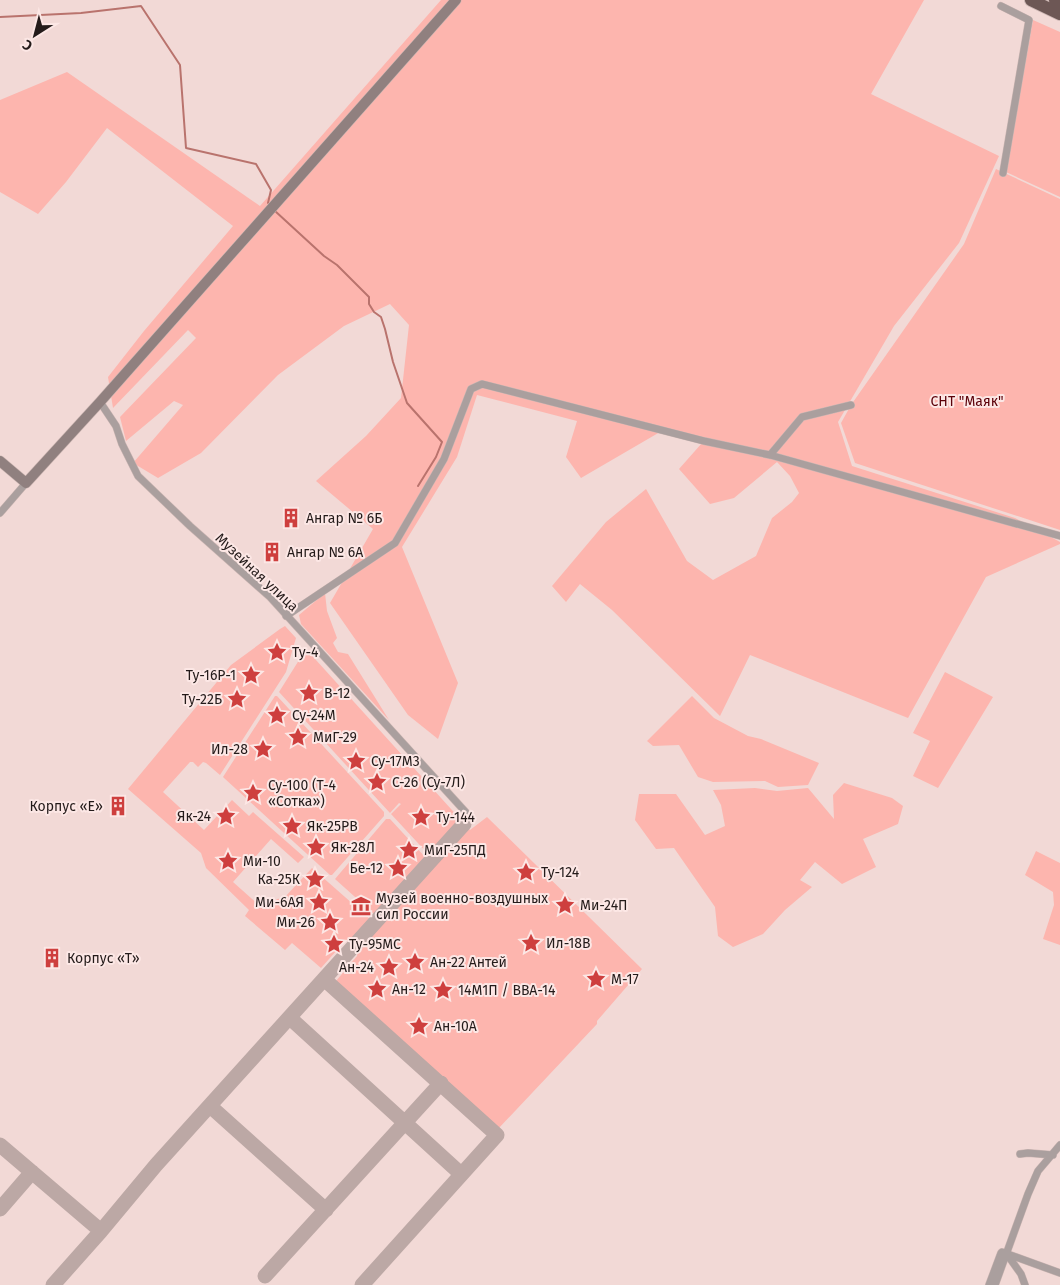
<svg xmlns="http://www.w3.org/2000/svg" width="1060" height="1285" font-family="'Fira Sans',sans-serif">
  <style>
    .green { fill: #fdb5ae }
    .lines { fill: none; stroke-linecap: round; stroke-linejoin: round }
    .stream { stroke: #b9736d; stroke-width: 2 }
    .taxiway { stroke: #bca8a5; stroke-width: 15 }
    .street-casing { stroke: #cdb7b4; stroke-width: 8 }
    .secondary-casing { stroke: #cdb7b4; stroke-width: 11 }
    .highway-casing { stroke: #cdb7b4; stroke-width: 14 }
    .street { stroke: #aa9f9e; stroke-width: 7 }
    .secondary { stroke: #90807f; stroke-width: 10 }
    .highway { stroke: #6d5755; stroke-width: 12 }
    .labels { text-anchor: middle; stroke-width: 4; stroke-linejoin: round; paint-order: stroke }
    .park-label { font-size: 14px; fill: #5c020a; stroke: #fce7e5 }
    .poi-label { font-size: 14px; fill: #241b1a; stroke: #fce7e5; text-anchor: start }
    .street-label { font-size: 14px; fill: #241b1a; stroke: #fce7e5 }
  </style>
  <rect width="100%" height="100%" fill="#f2d9d6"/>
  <path class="green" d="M441,0H924L871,94L999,156L959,243L894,326L838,422L852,466L1015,518L1060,542V544L986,577L908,718L750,655L720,716L612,610L580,584L566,602L552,586L606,522L646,489L687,561L713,580L756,556L772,518L792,502L799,493L790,476L777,462L734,498L710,504L679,469L702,443L660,432L581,478L566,457L577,421L477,395L457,457L402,547L458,683L438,739L408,715L330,603L373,529L316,481L366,436L401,398L409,325L390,304L344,326L278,375L201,453L158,478L133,463L183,405L174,401L126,441L120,417L196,338L188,330L113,408L108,377L144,331L233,226L107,128L66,182L38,214L0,192V100L67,72L260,206Z
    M1033,20L1060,32V197L1006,172Z
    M996,169L1060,199V530L855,463L841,423L851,405L964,244Z
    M325,593L327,611L337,638L333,643L338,652L348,654L389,720L301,624L299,615Z
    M285,626L296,638L286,672L220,775L206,763L203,762L198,767L193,762H190L163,792L204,830L232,800L249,816L253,812L304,857L298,863L271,839L233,882L260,906L275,901L277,899L284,898L312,868L370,919L350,943L346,940L321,968L292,943L285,950L245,916L249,910L206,868L201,853L128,789L231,665L280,629Z
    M306,649L461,820L430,855H429L391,814L401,804L399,803L390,813L279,692Z
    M945,672L993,697L938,788L913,776L930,741L913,733Z
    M275,696H277L384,812V816L332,875H330L224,778L223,777Z
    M692,696L714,718L748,736L761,739L819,763L808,785L778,787L765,781L713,782L698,777L679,745L653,746L647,741Z
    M844,783L892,798L903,806L898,824L863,839L876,867L842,884L815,862L800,880L812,887L785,910L763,934L733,947L718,936L715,907L674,848L656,849L635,820L639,794H676L705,835L725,826L721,805L713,790L755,788L777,791L808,788L834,819L833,795Z
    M487,817L642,969L597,1021V1024L498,1129L336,981L357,956L358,950L468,828L470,830Z
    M386,819H390L426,858V860L376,914H374L335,879Z
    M1036,851L1060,863V945L1043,939L1054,905L1053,892L1025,875Z"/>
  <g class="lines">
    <path class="stream" d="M0,17L81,13L141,6L180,65L186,148L256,164L271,190L268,203
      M275,211L324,256L337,265L369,297V304L374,312L381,317L385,329L393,362L407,403L442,442L436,457L418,486"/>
    <path class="taxiway" d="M324,979L497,1135L362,1285
      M290,1018L461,1174
      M210,1106L326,1210
      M0,1145L101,1231
      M0,1209L32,1172
      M265,1276L441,1083
      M53,1285L101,1231L156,1165L464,824"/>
    <defs>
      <path id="street" d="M1001,6L1029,20L1003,173
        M100,402L116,426L122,444L138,476L190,526L270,597L471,818
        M770,455L802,417L851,405
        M0,513L26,483
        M286,616L395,543L444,459L471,389L482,384L704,441L770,455L1060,536
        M1020,1154L1028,1153L1053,1155
        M1002,1252L1060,1273
        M1006,1253L1021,1274L1025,1285
        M989,1285L1001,1253
        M995,1285L1028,1194L1038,1171L1060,1145"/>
      <path id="secondary" d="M0,461L26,483L100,402L456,0"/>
      <path id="highway" d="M1031,0L1060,14
        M1055,0L1060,2"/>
    </defs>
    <use href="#street" class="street-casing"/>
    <use href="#secondary" class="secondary-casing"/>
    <use href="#highway" class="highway-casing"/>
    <use href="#street" class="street"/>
    <use href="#secondary" class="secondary"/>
    <use href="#highway" class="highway"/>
  </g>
  <defs>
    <symbol id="building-bare" viewBox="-9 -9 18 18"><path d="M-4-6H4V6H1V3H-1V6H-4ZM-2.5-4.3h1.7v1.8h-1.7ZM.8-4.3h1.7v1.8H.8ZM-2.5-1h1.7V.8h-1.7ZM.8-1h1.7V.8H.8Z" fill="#ce3f3e" stroke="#fce7e5" stroke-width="2.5" paint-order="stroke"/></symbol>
    <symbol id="sight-bare" viewBox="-9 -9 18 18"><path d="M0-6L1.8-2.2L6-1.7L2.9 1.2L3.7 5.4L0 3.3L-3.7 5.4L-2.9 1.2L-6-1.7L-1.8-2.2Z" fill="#ce3f3e" stroke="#fce7e5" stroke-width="2.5" paint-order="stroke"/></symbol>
    <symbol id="museum-bare" viewBox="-9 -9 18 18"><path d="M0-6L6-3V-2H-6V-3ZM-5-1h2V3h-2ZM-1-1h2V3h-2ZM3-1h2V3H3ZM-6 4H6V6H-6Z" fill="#ce3f3e" stroke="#fce7e5" stroke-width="2.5" paint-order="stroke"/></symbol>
  </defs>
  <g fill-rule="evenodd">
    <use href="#building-bare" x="277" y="504" width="28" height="28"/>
    <use href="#building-bare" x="258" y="538" width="28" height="28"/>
    <use href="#sight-bare" x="263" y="638" width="28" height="28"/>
    <use href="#sight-bare" x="237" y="661" width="28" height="28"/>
    <use href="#sight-bare" x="295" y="679" width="28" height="28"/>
    <use href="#sight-bare" x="223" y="685" width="28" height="28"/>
    <use href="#sight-bare" x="263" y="701" width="28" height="28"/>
    <use href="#sight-bare" x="284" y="723" width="28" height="28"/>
    <use href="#sight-bare" x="249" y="735" width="28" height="28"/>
    <use href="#sight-bare" x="342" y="747" width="28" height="28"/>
    <use href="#sight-bare" x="363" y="768" width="28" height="28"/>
    <use href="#sight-bare" x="239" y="779" width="28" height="28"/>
    <use href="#building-bare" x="104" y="792" width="28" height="28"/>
    <use href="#sight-bare" x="212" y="802" width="28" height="28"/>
    <use href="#sight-bare" x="407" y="803" width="28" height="28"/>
    <use href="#sight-bare" x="278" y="812" width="28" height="28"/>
    <use href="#sight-bare" x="302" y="833" width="28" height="28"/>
    <use href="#sight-bare" x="395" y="836" width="28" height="28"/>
    <use href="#sight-bare" x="214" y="847" width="28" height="28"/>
    <use href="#sight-bare" x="384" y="854" width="28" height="28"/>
    <use href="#sight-bare" x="512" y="858" width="28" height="28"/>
    <use href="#sight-bare" x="301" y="865" width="28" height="28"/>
    <use href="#sight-bare" x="305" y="888" width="28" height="28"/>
    <use href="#sight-bare" x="551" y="891" width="28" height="28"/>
    <use href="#museum-bare" x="347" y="892" width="28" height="28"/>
    <use href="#sight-bare" x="316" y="908" width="28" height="28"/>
    <use href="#sight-bare" x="517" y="929" width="28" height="28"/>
    <use href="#sight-bare" x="320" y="930" width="28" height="28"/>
    <use href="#building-bare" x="38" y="944" width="28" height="28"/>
    <use href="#sight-bare" x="401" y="948" width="28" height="28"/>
    <use href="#sight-bare" x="375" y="953" width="28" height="28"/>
    <use href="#sight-bare" x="582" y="965" width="28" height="28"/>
    <use href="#sight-bare" x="363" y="975" width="28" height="28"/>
    <use href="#sight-bare" x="429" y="976" width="28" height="28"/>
    <use href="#sight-bare" x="405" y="1012" width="28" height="28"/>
  </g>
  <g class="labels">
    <g class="park-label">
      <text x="967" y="406">СНТ "Маяк"</text>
    </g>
    <g class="poi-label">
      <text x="306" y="523">Ангар № 6Б</text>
      <text x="287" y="557">Ангар № 6А</text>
      <text x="292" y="657">Ту-4</text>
      <text x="236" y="680" text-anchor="end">Ту-16Р-1</text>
      <text x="324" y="698">В-12</text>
      <text x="222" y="704" text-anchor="end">Ту-22Б</text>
      <text x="292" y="720">Су-24М</text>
      <text x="313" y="742">МиГ-29</text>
      <text x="248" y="754" text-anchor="end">Ил-28</text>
      <text x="371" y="766">Су-17М3</text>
      <text x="392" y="787">С-26 (Су-7Л)</text>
      <text x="268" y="790">Су-100 (Т-4<tspan x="268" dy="16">«Сотка»)</tspan></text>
      <text x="103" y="811" text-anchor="end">Корпус «Е»</text>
      <text x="211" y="821" text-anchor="end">Як-24</text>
      <text x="436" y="822">Ту-144</text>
      <text x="307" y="831">Як-25РВ</text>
      <text x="331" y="852">Як-28Л</text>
      <text x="424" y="855">МиГ-25ПД</text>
      <text x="243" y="866">Ми-10</text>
      <text x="383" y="873" text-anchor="end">Бе-12</text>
      <text x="541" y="877">Ту-124</text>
      <text x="300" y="884" text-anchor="end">Ка-25К</text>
      <text x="376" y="903">Музей военно-воздушных<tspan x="376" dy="16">сил России</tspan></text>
      <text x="304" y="907" text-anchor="end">Ми-6АЯ</text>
      <text x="580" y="910">Ми-24П</text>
      <text x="315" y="927" text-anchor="end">Ми-26</text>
      <text x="546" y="948">Ил-18В</text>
      <text x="349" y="949">Ту-95МС</text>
      <text x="67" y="963">Корпус «Т»</text>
      <text x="430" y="967">Ан-22 Антей</text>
      <text x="374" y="972" text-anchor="end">Ан-24</text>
      <text x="611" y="984">М-17</text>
      <text x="392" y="994">Ан-12</text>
      <text x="458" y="995">14М1П / ВВА-14</text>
      <text x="434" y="1031">Ан-10А</text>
    </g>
    <g class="street-label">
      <text transform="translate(257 572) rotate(43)" y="5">Музейная улица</text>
    </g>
  </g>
  <g transform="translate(35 35) rotate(216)" stroke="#fce7e5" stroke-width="4" paint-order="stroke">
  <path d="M0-4L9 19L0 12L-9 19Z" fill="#241b1a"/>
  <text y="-8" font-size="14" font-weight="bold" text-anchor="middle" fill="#241b1a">С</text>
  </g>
</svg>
